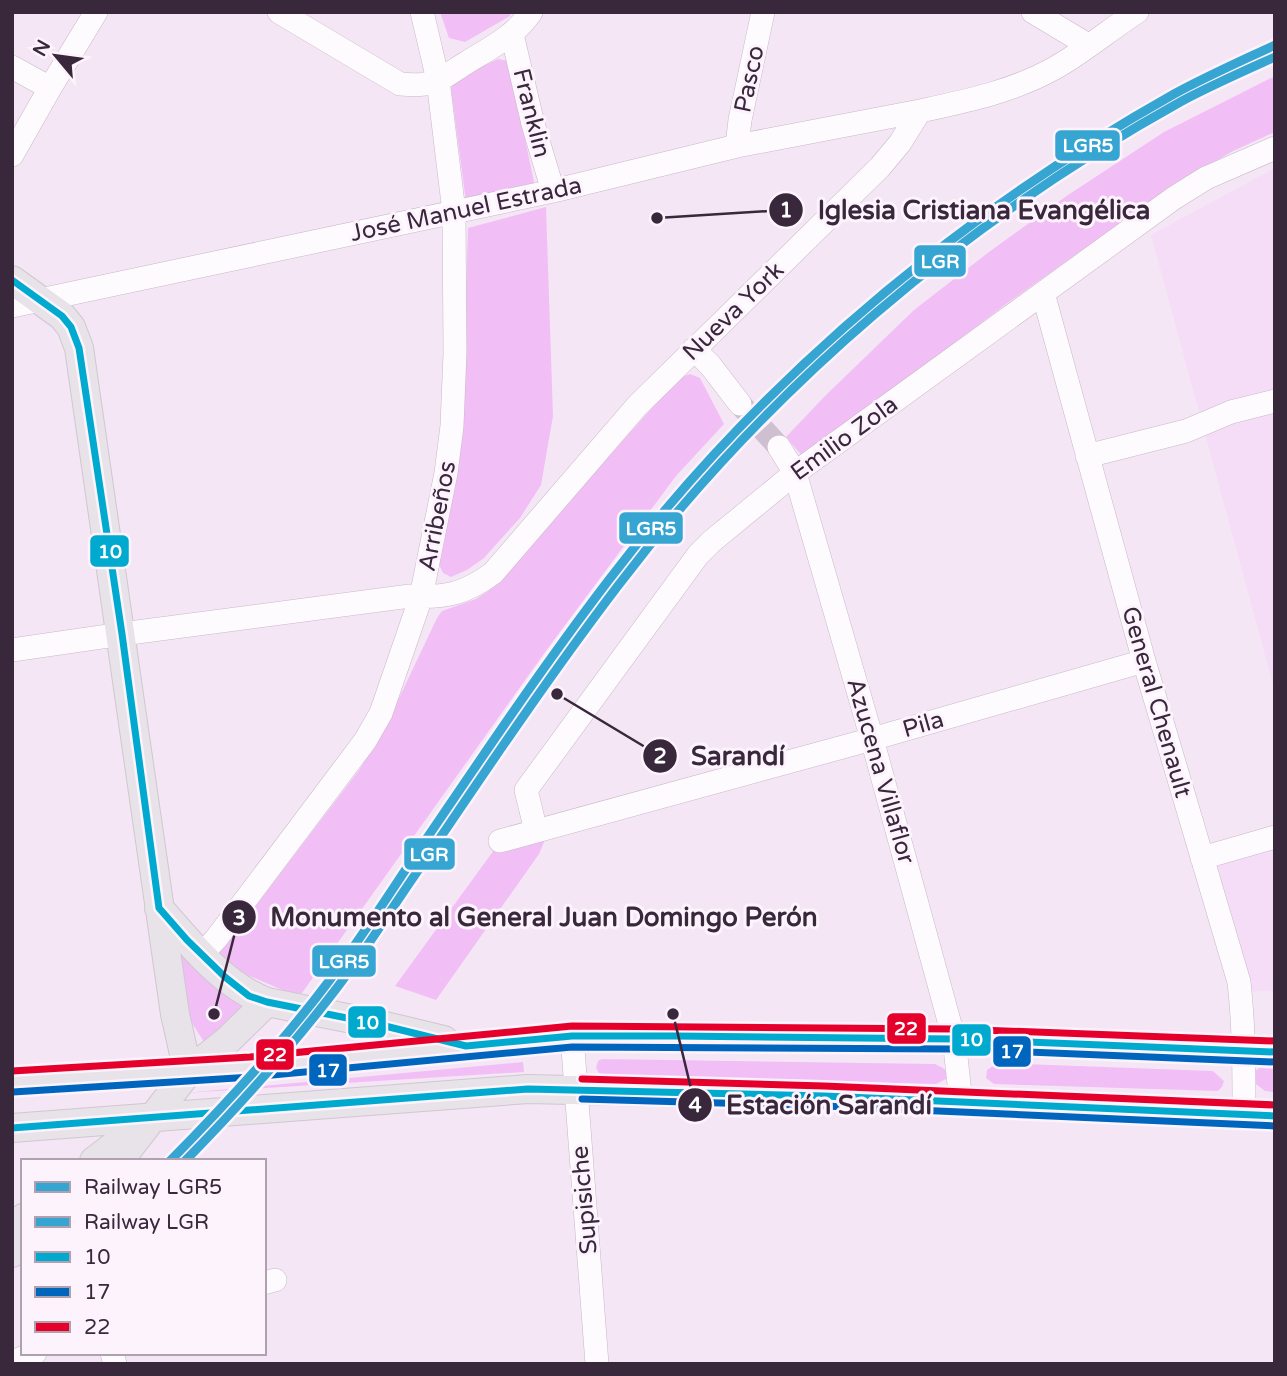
<svg xmlns="http://www.w3.org/2000/svg" width="1287" height="1376" font-family="'Varela Round',sans-serif">
  <style>
    .built { fill: #f5ddf7 }
    .green { fill: #f1bff5 }
    .lines { fill: none; stroke-linecap: round; stroke-linejoin: round }
    .minor-tunnel { stroke: #cfc0d1; stroke-width: 23; stroke-dasharray: 23 11; stroke-linecap: butt }
    .minor-casing { stroke: #c7b8c8; stroke-width: 24 }
    .major-casing { stroke: #d0c7d1; stroke-width: 30 }
    .minor { stroke: #fefbfe; stroke-width: 23 }
    .major { stroke: #e8e2e9; stroke-width: 28 }
    .bus-1-casing { stroke: #fdf3fd; stroke-width: 12 }
    .bus-2-casing { stroke: #fdf3fd; stroke-width: 12 }
    .bus-3-casing { stroke: #fdf3fd; stroke-width: 12 }
    .bus-1 { stroke: #00a9ce; stroke-width: 7 }
    .bus-2 { stroke: #0065bd; stroke-width: 7 }
    .bus-3 { stroke: #e4002b; stroke-width: 7 }
    .rail-1-casing { stroke: #fdf3fd; stroke-width: 14 }
    .rail-2-casing { stroke: #fdf3fd; stroke-width: 14 }
    .rail-1 { stroke: #37a5d2; stroke-width: 9 }
    .rail-2 { stroke: #37a5d2; stroke-width: 9 }
    .labels { text-anchor: middle; stroke-width: 6; stroke-linejoin: round; paint-order: stroke }
    .street-label { font-size: 24px; fill: #39273b; stroke: #fdf3fd }
    .leader { fill: none; stroke: #39273b; stroke-width: 2.5 }
    .callout-dot { fill: #39273b; stroke: #fdf3fd; stroke-width: 2.5 }
    .mark-label { font-size: 21px; text-anchor: middle; font-weight: bold; fill: #fff }
    .callout-label { font-size: 26px; text-anchor: middle; font-weight: bold; fill: #39273b; stroke: #fdf3fd; stroke-width: 6; stroke-linejoin: round; paint-order: stroke }
    .line-badge { stroke: #fdf3fd; stroke-width: 2.5 }
    .badge-label { font-size: 19px; text-anchor: middle; font-weight: bold; fill: #fff }
  </style>
  <rect width="100%" height="100%" fill="#f5e6f6"/>
  <path class="built" d="M1275,168V692L1151,235Z
    M1275,839V991L1240,992L1207,863Z"/>
  <path class="green" d="M440,12H510V16L465,42L449,38Z
    M498,59L509,61L535,187L466,202L451,88L458,78Z
    M1275,76V132L1233,151L1171,187L1006,304L803,457L786,437L825,396L914,310L989,252L1068,195L1164,132Z
    M546,207L553,416L541,485L520,518L484,558L467,570L451,577L443,573L437,560L462,442L468,228Z
    M690,374L700,378L724,424L676,476L548,648L302,993L294,995L224,965L219,954L360,769L390,717L437,618L442,611L476,599L488,591L679,378Z
    M547,835L539,854L436,1000L395,986L494,850Z
    M178,948L247,1004L206,1045L190,1020L183,1003Z
    M602,1059L935,1064L943,1068L947,1072L946,1079L936,1084L605,1076L599,1073L596,1068L598,1061Z
    M523,1062L524,1072L185,1093Z
    M998,1063L1213,1071L1224,1081L1222,1087L1218,1091L994,1084L986,1078L987,1070Z
    M1259,1068L1275,1069V1092L1265,1091L1252,1081L1253,1073Z"/>
  <g class="lines">
    <path class="minor-tunnel" d="M740,404L779,447"/>
    <defs>
      <path id="minor" d="M279,12L400,84C413,85 426,86 438,80C448,76 457,68 466,63C490,48 515,36 531,12
        M1033,12L1088,45
        M512,34L533,124L553,191
        M12,67L50,88
        M737,146L740,120L763,12
        M12,155L50,88L96,12
        M1043,293L1144,661L1239,982C1244,1026 1244,1070 1244,1114
        M12,306L553,191L737,146L920,111
        M694,349L710,365L740,404
        M779,447L795,473L872,739L954,1039L961,1102
        M1087,456L1186,431L1231,412L1275,401
        M12,650L122,634L410,596C445,598 465,594 493,573L637,406L880,167L900,143L920,111C966,101 1011,92 1053,69C1082,53 1109,30 1137,12
        M536,831L526,790L698,555L712,541L795,473L1174,198L1206,178L1275,148
        M500,841L872,739L1144,661
        M1202,858L1275,837
        M201,955L216,939L365,741L381,713L421,597L446,473L452,426L455,353L454,212L438,80L422,12
        M572,1036L597,1364
        M264,1283L275,1280
        M112,1353L115,1364
        M12,1362L35,1353"/>
      <path id="major" d="M12,280L62,316L71,327L79,348L175,1014L188,1072
        M159,908C190,943 222,985 267,1002L377,1024L444,1040
        M12,1082L251,1067L572,1036L954,1039L1275,1052
        M12,1128L528,1089L824,1096L1275,1116
        M94,1161L131,1133
        M119,1161L188,1072L227,1041L267,1002
        M12,1227L23,1218
        M12,1253L23,1246"/>
    </defs>
    <use href="#minor" class="minor-casing"/>
    <use href="#major" class="major-casing"/>
    <use href="#minor" class="minor"/>
    <use href="#major" class="major"/>
    <defs>
      <path id="bus-1" d="M12,280L62,316L71,327L79,348L122,634L159,908L187,940L225,977L249,996L267,1002L377,1024L466,1046L572,1036H675L954,1039L1275,1052
        M12,1128L528,1089L824,1096L1275,1116"/>
      <path id="bus-2" d="M13,1092L252,1077L572,1047L954,1049L1275,1062
        M582,1099L824,1106L1275,1126"/>
      <path id="bus-3" d="M12,1071L250,1057L572,1026L954,1029L1275,1041
        M582,1079L824,1086L1275,1105"/>
    </defs>
    <use href="#bus-1" class="bus-1-casing"/>
    <use href="#bus-2" class="bus-2-casing"/>
    <use href="#bus-3" class="bus-3-casing"/>
    <use href="#bus-1" class="bus-1"/>
    <use href="#bus-2" class="bus-2"/>
    <use href="#bus-3" class="bus-3"/>
    <defs>
      <path id="rail-1" d="M170,1161C226,1104 281,1045 329,981C356,945 381,907 406,869C472,772 537,674 608,581C763,378 952,219 1174,94C1207,76 1241,61 1275,45"/>
      <path id="rail-2" d="M185,1161C239,1106 290,1049 336,989C365,951 390,911 417,872C482,776 547,679 617,587C769,387 962,223 1182,101C1212,85 1244,71 1275,57"/>
    </defs>
    <use href="#rail-1" class="rail-1-casing"/>
    <use href="#rail-2" class="rail-2-casing"/>
    <use href="#rail-1" class="rail-1"/>
    <use href="#rail-2" class="rail-2"/>
  </g>
  <g class="labels">
    <g class="street-label">
      <text transform="translate(749 79) rotate(-78)" y="8">Pasco</text>
      <text transform="translate(532 113) rotate(76)" y="8">Franklin</text>
      <text transform="translate(466 209) rotate(-12)" y="8">José Manuel Estrada</text>
      <text transform="translate(733 311) rotate(-44)" y="8">Nueva York</text>
      <text transform="translate(844 438) rotate(-36)" y="8">Emilio Zola</text>
      <text transform="translate(437 516) rotate(-79)" y="8">Arribeños</text>
      <text transform="translate(1157 702) rotate(74)" y="8">General Chenault</text>
      <text transform="translate(923 724) rotate(-16)" y="8">Pila</text>
      <text transform="translate(881 771) rotate(74)" y="8">Azucena Villaflor</text>
      <text transform="translate(584 1200) rotate(-95)" y="8">Supisiche</text>
    </g>
  </g>
  <path class="leader" d="M657 218L786 210M557 694L660 756M214 1014L239 917M673 1014L695 1105"/>
  <g class="callout-dot">
    <circle cx="657" cy="218" r="7"/>
    <circle cx="557" cy="694" r="7"/>
    <circle cx="214" cy="1014" r="7"/>
    <circle cx="673" cy="1014" r="7"/>
    <circle cx="786" cy="210" r="18"/>
    <circle cx="660" cy="756" r="18"/>
    <circle cx="239" cy="917" r="18"/>
    <circle cx="695" cy="1105" r="18"/>
  </g>
  <g class="mark-label">
    <text x="786" y="217">1</text>
    <text x="660" y="763">2</text>
    <text x="239" y="925">3</text>
    <text x="695" y="1112">4</text>
  </g>
  <g class="callout-label">
    <text x="984" y="219">Iglesia Cristiana Evangélica</text>
    <text x="738" y="765">Sarandí</text>
    <text x="544" y="926">Monumento al General Juan Domingo Perón</text>
    <text x="829" y="1114">Estación Sarandí</text>
  </g>
  <g class="line-badge">
    <rect x="1054" y="129" width="67" height="33" rx="7" fill="#37a5d2"/>
    <rect x="913" y="244" width="54" height="34" rx="7" fill="#37a5d2"/>
    <rect x="618" y="511" width="66" height="34" rx="7" fill="#37a5d2"/>
    <rect x="89" y="534" width="41" height="34" rx="7" fill="#00a9ce"/>
    <rect x="403" y="837" width="53" height="34" rx="7" fill="#37a5d2"/>
    <rect x="311" y="944" width="66" height="34" rx="7" fill="#37a5d2"/>
    <rect x="347" y="1005" width="40" height="34" rx="7" fill="#00a9ce"/>
    <rect x="886" y="1012" width="41" height="33" rx="7" fill="#e4002b"/>
    <rect x="951" y="1023" width="41" height="34" rx="7" fill="#00a9ce"/>
    <rect x="992" y="1035" width="40" height="33" rx="7" fill="#0065bd"/>
    <rect x="255" y="1038" width="40" height="33" rx="7" fill="#e4002b"/>
    <rect x="308" y="1053" width="40" height="34" rx="7" fill="#0065bd"/>
  </g>
  <g class="badge-label">
    <text x="1088" y="152">LGR5</text>
    <text x="940" y="268">LGR</text>
    <text x="651" y="535">LGR5</text>
    <text x="110" y="558">10</text>
    <text x="429" y="861">LGR</text>
    <text x="344" y="968">LGR5</text>
    <text x="367" y="1029">10</text>
    <text x="906" y="1035">22</text>
    <text x="971" y="1046">10</text>
    <text x="1012" y="1058">17</text>
    <text x="275" y="1061">22</text>
    <text x="328" y="1077">17</text>
  </g>
  <rect width="1287" height="1376" fill="none" stroke="#39273b" stroke-width="28"/>
  <rect x="21" y="1159" width="245" height="196" fill="#fdf3fd" stroke="#afa1af" stroke-width="2"/>
  <rect x="35" y="1182" width="35" height="10" fill="#37a5d2" stroke="#afa1af" stroke-width="2"/>
  <text x="84" y="1194" font-size="21" fill="#39273b">Railway LGR5</text>
  <rect x="35" y="1217" width="35" height="10" fill="#37a5d2" stroke="#afa1af" stroke-width="2"/>
  <text x="84" y="1229" font-size="21" fill="#39273b">Railway LGR</text>
  <rect x="35" y="1252" width="35" height="10" fill="#00a9ce" stroke="#afa1af" stroke-width="2"/>
  <text x="84" y="1264" font-size="21" fill="#39273b">10</text>
  <rect x="35" y="1287" width="35" height="10" fill="#0065bd" stroke="#afa1af" stroke-width="2"/>
  <text x="84" y="1299" font-size="21" fill="#39273b">17</text>
  <rect x="35" y="1322" width="35" height="10" fill="#e4002b" stroke="#afa1af" stroke-width="2"/>
  <text x="84" y="1334" font-size="21" fill="#39273b">22</text>
  <g transform="translate(56 56) rotate(299)" stroke="#fdf3fd" stroke-width="5" paint-order="stroke">
  <path d="M0-5L12 26L0 18L-12 26Z" fill="#39273b"/>
  <text y="-10" font-size="19" font-weight="bold" text-anchor="middle" fill="#39273b">N</text>
  </g>
</svg>
